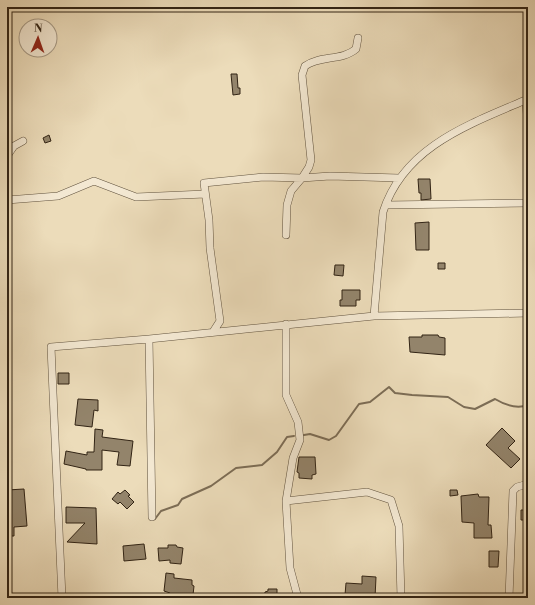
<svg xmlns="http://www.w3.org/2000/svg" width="535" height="605" font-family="'Libre Bodoni',serif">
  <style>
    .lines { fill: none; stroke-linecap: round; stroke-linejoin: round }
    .stream { stroke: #7c6d56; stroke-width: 2 }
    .building { fill: #93846b; stroke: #322415 }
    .minor-casing { stroke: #60523e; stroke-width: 8 }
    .minor { stroke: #f3e8d2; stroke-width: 7 }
  </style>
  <rect width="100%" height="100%" fill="#ecdcba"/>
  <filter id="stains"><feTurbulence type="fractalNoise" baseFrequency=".005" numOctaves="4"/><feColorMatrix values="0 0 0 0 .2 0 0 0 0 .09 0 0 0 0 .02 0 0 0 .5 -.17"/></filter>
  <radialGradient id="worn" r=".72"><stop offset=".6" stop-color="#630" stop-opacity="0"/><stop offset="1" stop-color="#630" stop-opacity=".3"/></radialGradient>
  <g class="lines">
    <path class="stream" d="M304,435L310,434L329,440L336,436L359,404L370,402L389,387L395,393L412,395L448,397L464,407L475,409L495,399C505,405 517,409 528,405
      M155,519L161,511L178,505L182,499L211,486L236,468L262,465L277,452L287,437L294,436"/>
  </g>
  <path class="building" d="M231,74H237L238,88H240V94L233,95Z
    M49,135L51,141L45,143L43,138Z
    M418,179H430L431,199L421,200V193H419Z
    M429,222V250H416L415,223Z
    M438,263H445V269H438Z
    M335,265H344L343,276L334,275Z
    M342,290H360V300H356V306H340V300H342Z
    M422,335H438L439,337L445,338V355L410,352L409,337H422Z
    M58,373H69V384H58Z
    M78,399L98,400V411L94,410L92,427L75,425Z
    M502,428L515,441L508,448L520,459L511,468L486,445Z
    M95,429L103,430L102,437L133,441L130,466L117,465L119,452L102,450V470H86V469L64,464L66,451L87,455V452H94Z
    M299,457H315L316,474L312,475V479L299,478V473L297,472Z
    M24,489L27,526L14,527V536H7V490Z
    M125,490L130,495L128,496L134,502L127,509L120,502L118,504L112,499L118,492L120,494Z
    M450,490H457L458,495L450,496Z
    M478,494L479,497H489L488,525H491L492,538H474V523L462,522L461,496Z
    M66,507L96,508L97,544L67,542L85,523H66Z
    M521,510H528V520H521Z
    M144,544L146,559L124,561L123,546Z
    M168,545H176L177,547L183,548L181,564L170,563V560L159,561L158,548H168Z
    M489,551H499L498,567H489Z
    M166,573L174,574V578L192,580V585L194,586L193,595H181L180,598L169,597L170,593L164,591Z
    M362,576L376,577L375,598H361V596L345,595L346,583L362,584Z
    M268,589H277V598H264L265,592L268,591Z"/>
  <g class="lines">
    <defs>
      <path id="minor" d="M358,38L356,49C342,61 320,55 305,66L302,75L311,160L309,167L302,178L330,176L399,178
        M526,100L528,128
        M7,156L14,146L23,141
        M7,200L58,196L94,181L136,197L205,194
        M386,205L528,203
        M286,235L287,205L291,191L302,178
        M374,316L383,212C404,146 470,124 528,99
        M286,324V395L298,422L300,440L293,458L286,501L290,568L298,598
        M213,332L220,321L210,248L209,220L204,183L263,177L302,178
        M149,339L152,517
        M286,501L367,492L391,500L399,526L401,598
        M62,598L51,347L149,339L374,316L528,313
        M509,598L513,491L517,487L528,484"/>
    </defs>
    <use href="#minor" class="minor-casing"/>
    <use href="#minor" class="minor"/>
  </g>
  <rect width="535" height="605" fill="none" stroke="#ecdcba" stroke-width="24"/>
  <rect x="8" y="8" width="519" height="589" fill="none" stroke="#322415" stroke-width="2"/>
  <rect x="12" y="12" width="511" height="581" fill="none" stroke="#322415"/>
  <g transform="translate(38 38) rotate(2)"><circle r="19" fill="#f3e8d2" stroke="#a69a86"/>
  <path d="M0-3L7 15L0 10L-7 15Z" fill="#8f2418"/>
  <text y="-6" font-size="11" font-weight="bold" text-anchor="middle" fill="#322415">N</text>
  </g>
  <rect width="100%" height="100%" filter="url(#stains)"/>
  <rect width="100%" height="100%" fill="url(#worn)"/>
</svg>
